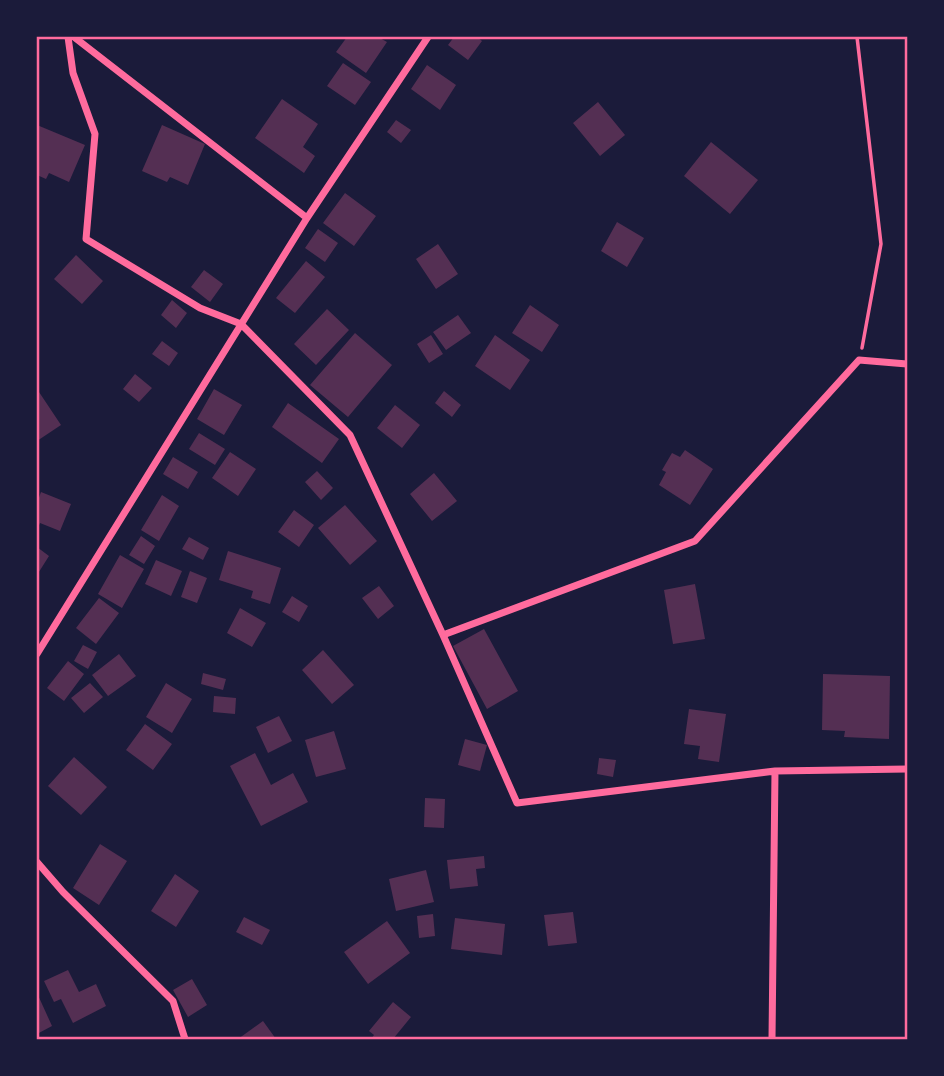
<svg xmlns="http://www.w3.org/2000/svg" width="944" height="1076" font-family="Quicksand,sans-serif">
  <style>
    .building { fill: #542f53 }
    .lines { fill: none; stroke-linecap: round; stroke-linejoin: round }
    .path { stroke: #ff6b9d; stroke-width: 3.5 }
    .minor { stroke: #ff6b9d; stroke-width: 7 }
    .neatline { fill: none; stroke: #ff6b9d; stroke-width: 2.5 }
  </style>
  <rect width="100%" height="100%" fill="#1b1b3a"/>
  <path class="building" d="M347,37H378L387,42L366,73L336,52Z
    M454,37H477L482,41L468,60L448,45Z
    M343,63L371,82L355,105L327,86Z
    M427,65L456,85L440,110L411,89Z
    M282,99L318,124L303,147L315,156L304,173L255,138Z
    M598,102L625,135L600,156L573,123Z
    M396,120L411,130L401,143L387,132Z
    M37,125L85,145L69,182L49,173L46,179L37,175Z
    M162,125L205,144L188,185L170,177L167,182L142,171Z
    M711,142L758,180L730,214L684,176Z
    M345,193L376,216L354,246L323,223Z
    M617,222L644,238L627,267L601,251Z
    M318,229L338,243L325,262L305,248Z
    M438,244L458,274L436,289L416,259Z
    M76,255L103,281L82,304L54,279Z
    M306,261L325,277L295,313L276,298Z
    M204,270L223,284L210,302L191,287Z
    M172,300L187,313L176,328L161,315Z
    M530,305L559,325L542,352L512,333Z
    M327,309L349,330L316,365L294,344Z
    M458,315L471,333L446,350L433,332Z
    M355,333L392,365L348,417L310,385Z
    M431,335L443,354L429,363L417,344Z
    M495,335L530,360L510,390L475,366Z
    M162,341L178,353L169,366L152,354Z
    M135,374L152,388L139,402L123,389Z
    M37,389L61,425L37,441Z
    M214,389L242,405L224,435L197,419Z
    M444,391L461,405L452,417L435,403Z
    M288,403L339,439L322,463L272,427Z
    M395,405L420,425L402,448L377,428Z
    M199,433L225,449L215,465L189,449Z
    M685,450L713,469L690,505L659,485L666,472L662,470L672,453L680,457Z
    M230,452L256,469L238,496L212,478Z
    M173,457L198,472L188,489L163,474Z
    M317,471L333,488L321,500L305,482Z
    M434,473L457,501L432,521L410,494Z
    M41,492L71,504L60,531L40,523L37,530V503Z
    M162,495L179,506L159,541L141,530Z
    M345,505L377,541L350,565L318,528Z
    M294,510L314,525L299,547L278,532Z
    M141,536L155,546L144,564L129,555Z
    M189,537L209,548L203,560L182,549Z
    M37,547L49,556L37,575Z
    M228,551L281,568L270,604L251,598L253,591L219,580Z
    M120,555L144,569L122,608L98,594Z
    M156,560L182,571L171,596L145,584Z
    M190,571L207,578L197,603L181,597Z
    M695,584L705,639L673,644L664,590Z
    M379,586L394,606L378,619L362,598Z
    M292,596L308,606L299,622L282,612Z
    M99,598L119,613L96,644L76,628Z
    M240,608L266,623L252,647L227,633Z
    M484,629L518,691L487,709L453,646Z
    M83,645L97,652L88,669L74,661Z
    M323,650L354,685L332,704L302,670Z
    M119,654L136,676L108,696L92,675Z
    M68,661L84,674L64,701L47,688Z
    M203,673L226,679L223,690L201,684Z
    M823,674L890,676L889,739L844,737L845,731L822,730Z
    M90,683L103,697L84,713L71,698Z
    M166,683L192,699L172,733L146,717Z
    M214,696L236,698L235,714L213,712Z
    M689,709L726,714L719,762L698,759L700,746L684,744Z
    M279,716L292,741L268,753L256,727Z
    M145,724L172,744L153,770L126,750Z
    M334,731L346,769L316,777L305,740Z
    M465,739L487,745L480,771L458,765Z
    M255,753L271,785L293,773L308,802L261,826L230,766Z
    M74,757L107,787L81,815L48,786Z
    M599,758L616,760L613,777L597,774Z
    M425,798L445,799L444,828L424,827Z
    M100,844L127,861L99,905L73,888Z
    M484,856L485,868L476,869L478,886L450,889L447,860Z
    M426,870L434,902L396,911L389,879Z
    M175,874L199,891L176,927L151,911Z
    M573,912L577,943L548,946L544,915Z
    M433,914L435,936L419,938L417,916Z
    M244,917L270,930L262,945L236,932Z
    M455,918L505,924L502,955L451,949Z
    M387,921L410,953L368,984L344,952Z
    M68,970L79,992L96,984L106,1006L73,1023L61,999L54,1002L44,981Z
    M192,979L207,1005L188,1017L173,990Z
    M37,993L52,1026L37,1034Z
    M393,1002L411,1017L393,1039H371L374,1035L369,1031Z
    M263,1021L276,1039H238Z"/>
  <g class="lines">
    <path class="path" d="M857,37L881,244L862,348"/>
    <path class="minor" d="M68,37L73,73L95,134L86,239L200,308L241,324L350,435L443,635L517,803L775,771L772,1039
      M74,37L307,218
      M443,635L695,541L859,360L907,364
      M37,654L307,218L428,37
      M775,771L907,769
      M37,862L63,892L173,1001L185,1039"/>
  </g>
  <rect width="944" height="1076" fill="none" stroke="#1b1b3a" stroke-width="77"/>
  <rect x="38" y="38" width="868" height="1000" class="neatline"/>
</svg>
